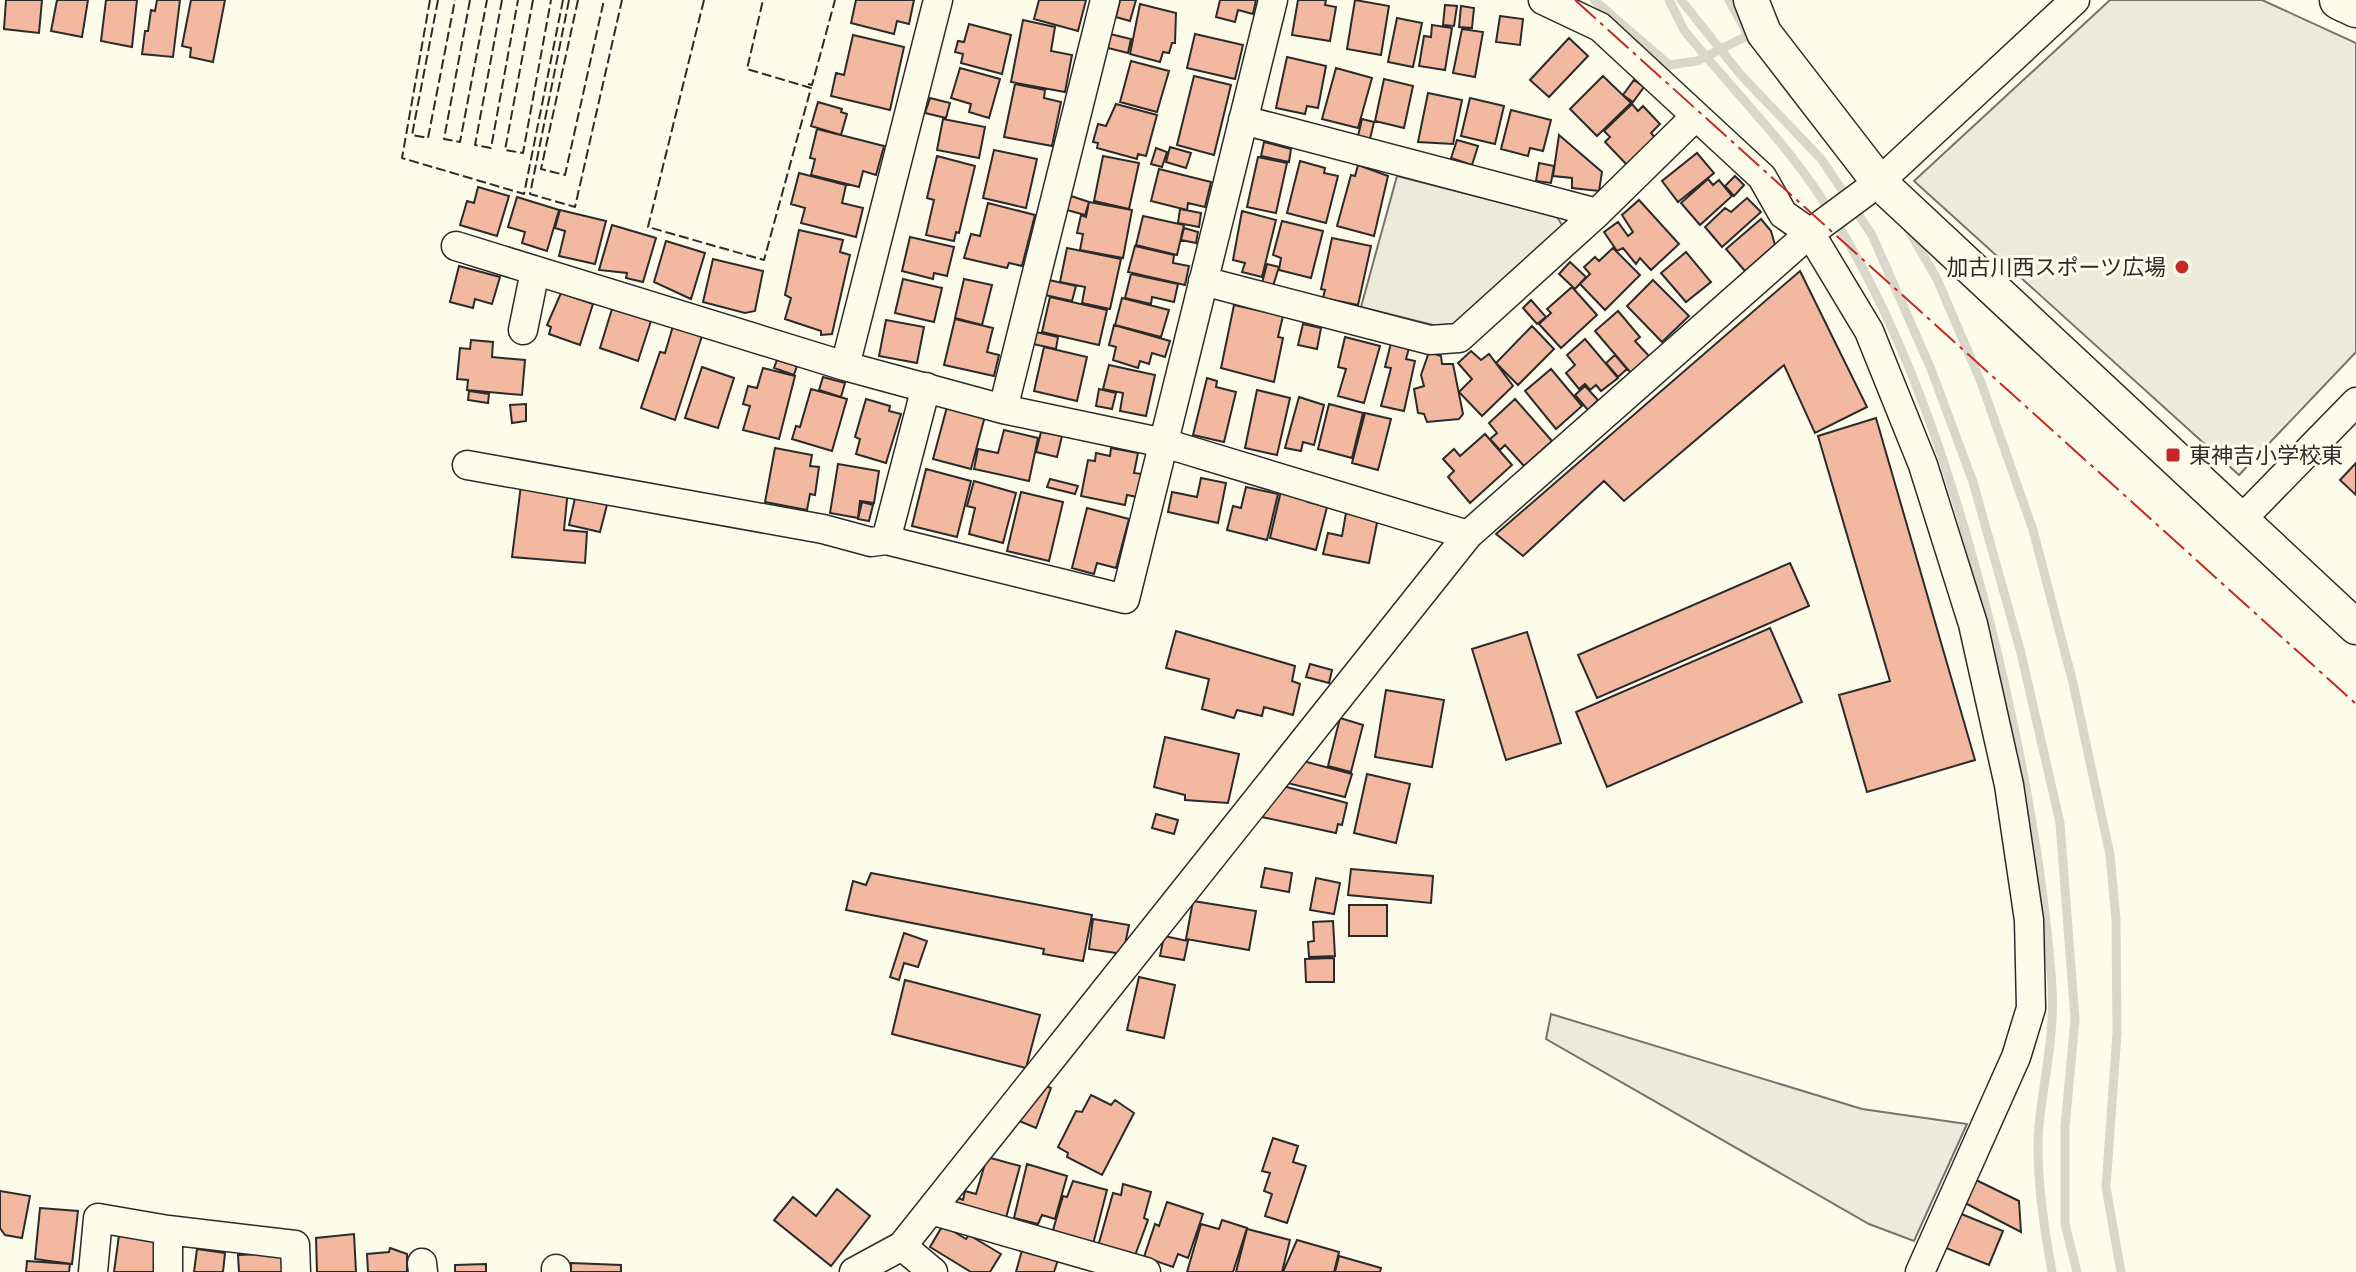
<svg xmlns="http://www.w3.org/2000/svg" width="2356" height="1272" font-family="Rubik,'Noto Sans JP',sans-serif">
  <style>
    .green { fill: #ecebdb; stroke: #74746e; stroke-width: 2 }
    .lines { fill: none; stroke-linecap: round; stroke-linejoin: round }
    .stream { stroke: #d8d7c9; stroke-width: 9 }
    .building { fill: #f2b8a0; stroke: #2b2b2b; stroke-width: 2 }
    .minor-casing { stroke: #2b2b2b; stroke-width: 31 }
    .tertiary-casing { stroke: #2b2b2b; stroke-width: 37 }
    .secondary-casing { stroke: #2b2b2b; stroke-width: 41 }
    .minor { stroke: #fdfbea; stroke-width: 28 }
    .tertiary { stroke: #fdfbea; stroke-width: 34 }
    .secondary { stroke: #fdfbea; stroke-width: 38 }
    .fence { stroke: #2b2b2b; stroke-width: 2; stroke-dasharray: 10 4; stroke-linecap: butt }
    .power { stroke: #c62828; stroke-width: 2; stroke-dasharray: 28 6 4 6; stroke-linecap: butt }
    .poi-dot { fill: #c62828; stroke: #fdfbea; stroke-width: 3 }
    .labels { text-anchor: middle; stroke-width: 6; stroke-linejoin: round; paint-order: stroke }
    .poi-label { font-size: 22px; fill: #2b2b2b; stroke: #fdfbea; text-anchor: end }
  </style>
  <rect width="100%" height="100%" fill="#fdfbea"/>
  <path class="green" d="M2110,0H2262L2356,43V352L2239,475L1914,181Z
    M1397,176L1557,217L1564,228L1457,325L1445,328L1361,307Z
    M1551,1014L1862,1109L1967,1124L1914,1241L1869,1224L1546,1039Z"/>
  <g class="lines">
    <path class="stream" d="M1594,0L1669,65L1697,61L1747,36
      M1669,0L1684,30C1728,85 1781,137 1820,196C1904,324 1953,476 1990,623C2020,743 2043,863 2052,986C2055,1034 2044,1078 2039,1125C2035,1166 2044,1231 2052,1272
      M1681,0L1740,74L1822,160L1872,235L1931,369L1973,482L2021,653L2060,823L2075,1019L2065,1127V1224L2077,1272
      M1729,0L1752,42
      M1908,229L1937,279L1981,382L2033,530L2073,683L2110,855L2116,920L2117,1033L2106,1187L2121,1272"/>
  </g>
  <path class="building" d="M6,0H42L39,33L4,29Z
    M57,0H88L82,37L51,31Z
    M106,0H137L132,47L101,41Z
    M157,0H180L173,57L142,54L145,31H148L151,10L155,11Z
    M191,0H225L213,62L190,57L191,48L182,46Z
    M856,0H914L909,24L897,21L894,34L851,23Z
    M1039,0H1086L1078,31L1034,19Z
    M1120,0H1136L1130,21L1116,17Z
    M1220,0H1256L1253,14L1238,10L1235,22L1216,17Z
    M1298,0H1326L1325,5L1336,7L1330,41L1292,35Z
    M1355,0L1389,6L1381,55L1347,49Z
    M1140,4L1176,13L1175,43H1172L1169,53L1163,52L1160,62L1130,54Z
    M1445,5L1457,6L1454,26L1443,25Z
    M1461,6L1474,8L1472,28L1459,27Z
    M1500,16L1523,19L1520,45L1496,42Z
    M1397,18L1422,23L1413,67L1388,62Z
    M1023,20L1055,27L1051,51L1072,55L1065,92L1011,82Z
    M969,24L1011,35L1002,74L961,63L963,54L955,52L958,41L964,42Z
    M1432,25L1452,28L1445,70L1419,66L1424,36L1431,37Z
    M1462,29L1483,32L1475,77L1453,73Z
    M1110,34L1131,39L1128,53L1108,48Z
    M1195,34L1243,45L1235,79L1187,68Z
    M853,35L904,47L890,110L831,96L836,73L844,75Z
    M1569,38L1588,56L1549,97L1530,80Z
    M1287,57L1326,66L1318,108L1307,106L1305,114L1276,108Z
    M1131,61L1169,71L1157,112L1120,102Z
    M960,68L1000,79L989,118L969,112L971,104L951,98Z
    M1336,68L1372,78L1358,128L1322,119Z
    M1194,76L1231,85L1214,155L1177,145Z
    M1603,76L1631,103L1597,136L1570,109Z
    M1384,79L1413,86L1404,128L1375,121Z
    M1634,80L1644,87L1633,102L1623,95Z
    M1015,84L1045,90L1044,98L1061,102L1052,146L1004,137Z
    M1428,93L1462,100L1453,144L1418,142Z
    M930,98L950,103L946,118L925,113Z
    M1470,98L1504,106L1495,144L1461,136Z
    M818,102L842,109L841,112L847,114L841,135L811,126Z
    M1116,104L1157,115L1146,156L1138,154L1137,159L1097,148L1098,143L1093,142L1098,124L1106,126Z
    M1632,104L1638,111L1643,106L1660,124L1651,133L1657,140L1629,167L1605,142L1610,137L1604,131Z
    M1511,110L1551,120L1543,151L1530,148L1528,156L1501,149Z
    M943,119L985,127L979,158L937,150Z
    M1362,119L1374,122L1370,139L1358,136Z
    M817,129L884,146L876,175L863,171L859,187L811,175L815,159L810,158Z
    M1559,135L1602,172L1599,191L1572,188V178L1553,176Z
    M1457,140L1478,146L1472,165L1451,158Z
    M1264,142L1291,149L1289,162L1261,156Z
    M1170,147L1191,153L1186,168L1166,162Z
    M1156,148L1167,152L1162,167L1151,164Z
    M994,150L1037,159L1026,208L983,198Z
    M1697,153L1714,173L1678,202L1662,181Z
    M937,156L975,166L959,233L956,232L954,241L926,235L934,200L927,198Z
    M1103,156L1139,163L1129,209L1094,201Z
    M1258,157L1287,163L1276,213L1247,207Z
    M1300,161L1325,168L1324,173L1338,176L1326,223L1287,213Z
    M1539,163L1554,166L1551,183L1536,181Z
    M1358,165L1388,176L1374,236L1337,226L1351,175L1355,176Z
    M1159,169L1211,182L1205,207L1188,203L1187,210L1151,201Z
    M799,173L846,185L842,203L863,208L856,237L801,223L805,208L791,204Z
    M1735,176L1744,185L1734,196L1725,186Z
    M1708,179L1713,185L1719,180L1732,196L1700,225L1681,203Z
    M478,187L509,196L497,236L460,225L467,201L474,203Z
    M1071,196L1089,202L1085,215L1067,210Z
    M517,197L559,210L547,251L522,243L525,232L508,227Z
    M1747,198L1761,212L1722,247L1705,227L1725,208L1731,212Z
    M1639,200L1679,244L1651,270L1640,258L1636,264L1623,248L1617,251L1604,232L1618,222L1628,236L1633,232L1622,215Z
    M1089,202L1132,210L1123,258L1080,250L1083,234L1077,233L1081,215L1086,217Z
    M988,203L1035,215L1022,266L1009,263L1007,268L964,258L971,234L980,236Z
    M1180,209L1201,213L1199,227L1178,223Z
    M560,210L606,221L595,264L559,256L565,231L555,228Z
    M1242,211L1276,220L1262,277L1242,272L1245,263L1233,260Z
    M1143,216L1184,225L1177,255L1136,245Z
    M1761,219L1771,231L1775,245L1745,271L1726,249Z
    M1282,221L1323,231L1311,278L1279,270L1281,258L1273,255Z
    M612,225L656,238L643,282L626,278L627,273L599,270Z
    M1184,228L1198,232L1196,243L1181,240Z
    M799,230L843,240L840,252L850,255L832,334L821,335V331L785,319L791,298L785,295Z
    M910,237L954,247L947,276L934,273L933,279L902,271Z
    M1332,238L1371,246L1358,305L1323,298L1325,290L1321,289Z
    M666,241L705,253L691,299L654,282Z
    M1135,246L1174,255L1173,263L1189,266L1185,285L1128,272Z
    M1067,248L1121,259L1110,309L1082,303L1085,287L1060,282Z
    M1613,248L1640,275L1605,310L1580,284L1590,274L1584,267L1595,257L1599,261Z
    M1686,252L1711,282L1686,302L1661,273Z
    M713,259L763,271L755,311L745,313L703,302Z
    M1570,262L1586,277L1575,289L1559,274Z
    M1267,264L1279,267L1273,286L1262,283Z
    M459,266L500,277L492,304L475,299L473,308L450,302Z
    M1800,271L1867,407L1815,433L1784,365L1624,501L1604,481L1523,556L1496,534Z
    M1131,274L1178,284L1174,302L1152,297L1151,304L1125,298Z
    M903,279L942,288L934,322L895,313Z
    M964,279L992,285L982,325L955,318Z
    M1049,280L1076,286L1072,301L1045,295Z
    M1653,280L1689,316L1662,342L1627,306Z
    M1572,287L1597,315L1561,348L1539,324L1551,313L1547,309Z
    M561,293L593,304L580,345L549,334L551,327L547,325Z
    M1050,297L1107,310L1099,345L1042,332Z
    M1122,298L1169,310L1161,337L1115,325Z
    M1531,300L1546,317L1537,324L1523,308Z
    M1234,305L1283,316L1278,337L1283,338L1274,382L1221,368Z
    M612,309L651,321L638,361L600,348Z
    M1618,311L1640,337L1635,341L1649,356L1631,373L1595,331Z
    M955,319L993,328L987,352L999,355L994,376L944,365Z
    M886,320L924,327L917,363L879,356Z
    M1303,324L1321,328L1317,349L1298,345Z
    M1114,325L1170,341L1165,357L1152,353L1149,364L1140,361L1138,368L1113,360L1116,347L1109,345Z
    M673,326L702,336L675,420L641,408L660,352L665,353Z
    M1532,326L1554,349L1518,385L1496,363Z
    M1036,332L1058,337L1056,349L1033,344Z
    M1345,337L1380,346L1364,403L1338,396L1346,369L1338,367Z
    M1585,339L1618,378L1601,391L1596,385L1590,390L1585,384L1579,389L1566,373L1575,365L1567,355Z
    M471,340L493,342L492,357L525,360L522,395L467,390L468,380L457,379L460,348L470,349Z
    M1391,343L1409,348L1406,359L1415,361L1404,411L1381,406L1391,368L1385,367Z
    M1044,347L1087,357L1077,401L1034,391Z
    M1471,351L1481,360L1489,354L1513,386L1482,416L1459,392L1472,379L1458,363Z
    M1429,352L1441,356L1442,364H1453L1463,414L1459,419L1427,422L1424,414L1418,413L1414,389L1424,386L1421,375Z
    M1615,355L1627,369L1618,377L1606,363Z
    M777,360L797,366L794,375L774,368Z
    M1109,365L1155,375L1146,416L1120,411L1123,393L1103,389Z
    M702,367L734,378L718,428L685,418Z
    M763,368L795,376L779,439L743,430L750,406L743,404L748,386L757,388Z
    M1551,369L1582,406L1556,429L1525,391Z
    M823,377L845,383L841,397L819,390Z
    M1207,378L1217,381L1216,387L1236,392L1224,442L1193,435Z
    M1585,386L1598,400L1588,410L1575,395Z
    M811,389L847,399L832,451L792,439L796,426L800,427Z
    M1099,389L1116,393L1112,409L1096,406Z
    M1257,390L1290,398L1277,455L1245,448Z
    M469,391L489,394L488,403L468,400Z
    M1299,397L1324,405L1314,445L1303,442L1301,451L1285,448Z
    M866,399L890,406L889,411L901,414L886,463L856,454L860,439L855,437Z
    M1515,399L1552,441L1524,466L1505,445L1500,450L1490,439L1497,433L1489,423Z
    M526,404V421L512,423L510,405Z
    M1329,404L1363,413L1352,458L1318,449Z
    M947,407L985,416L971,469L933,459Z
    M1365,413L1391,419L1378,470L1352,463Z
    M1876,418L1975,760L1867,792L1839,695L1890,681L1818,436Z
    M1004,430L1038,438L1029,481L974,469L978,449L998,453Z
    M1041,432L1062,436L1057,457L1036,452Z
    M1485,434L1512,465L1470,503L1448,477L1454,471L1443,459L1454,449L1460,456Z
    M775,448L812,455L810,466L819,467L815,495L810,494L807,510L765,502Z
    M1111,448L1138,453L1134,473L1142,474L1137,497L1127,495L1125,505L1081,496L1088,460L1095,461L1096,453L1110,456Z
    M2356,463V495L2340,480Z
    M838,464L879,471L874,503L860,501L858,518L830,513Z
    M926,469L971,481L957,537L912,526Z
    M1201,478L1226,483L1218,523L1168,512L1172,492L1197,497Z
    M1050,479L1078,486L1075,494L1047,487Z
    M974,481L1016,493L1003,543L969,534L975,508L967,506Z
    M521,485L568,489L564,530L587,532L585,563L512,557Z
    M1246,487L1278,494L1267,540L1227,530L1233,506L1241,508Z
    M577,489L609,497L600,532L569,525Z
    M1281,491L1309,497L1308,502L1327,507L1316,550L1270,538Z
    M1021,492L1063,502L1049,561L1007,551Z
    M862,502L873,505L869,521L858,519Z
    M1087,508L1129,519L1116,568L1097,563L1094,574L1072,568Z
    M1346,513L1378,518L1369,563L1323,554L1328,533L1342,536Z
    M1790,563L1809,606L1597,698L1578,655Z
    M1770,628L1802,702L1607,787L1576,712Z
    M1176,631L1295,666L1292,681L1300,684L1293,715L1264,707L1262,716L1237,710L1234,718L1202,709L1209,679L1166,668Z
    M1527,632L1561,743L1506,760L1472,649Z
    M1310,664L1332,670L1329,683L1306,677Z
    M1386,690L1444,700L1432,767L1375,757Z
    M1340,718L1363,725L1351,772L1328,766Z
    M1165,737L1239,754L1228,803L1185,800V795L1154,787Z
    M1303,761L1352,774L1345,797L1287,783Z
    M1367,774L1410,784L1396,843L1354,833Z
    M1283,786L1347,803L1342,825L1338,824L1336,833L1262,817Z
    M1156,814L1178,820L1174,834L1152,828Z
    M1265,868L1292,873L1289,892L1261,887Z
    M1351,869L1433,876L1431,903L1348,895Z
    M871,873L1092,915L1083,961L1043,954L1044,949L846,910L853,881L866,885Z
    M1316,878L1340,883L1334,914L1310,910Z
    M1193,901L1256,911L1249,950L1186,939Z
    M1349,905H1387V936H1349Z
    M1093,919L1129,925L1123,954L1089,949Z
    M1333,921L1335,956L1309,957L1308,942L1314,941L1313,922Z
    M904,933L927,941L918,967L904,963L899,980L890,977Z
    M1164,936L1188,941L1184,960L1160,956Z
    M1334,958V982H1306L1305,959Z
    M1139,977L1175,985L1164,1038L1127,1030Z
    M905,980L1040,1015L1026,1068L892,1034Z
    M1042,1084L1051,1088L1036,1128L1017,1120Z
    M1091,1095L1111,1105L1115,1100L1134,1113L1102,1175L1067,1157L1068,1153L1058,1147L1076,1111L1082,1112Z
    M1273,1138L1298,1146L1293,1162L1306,1166L1287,1223L1265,1216L1272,1194L1264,1191L1270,1173L1262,1171Z
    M987,1157L1020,1166L1004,1225L954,1210L958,1198L963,1200L965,1191L976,1194Z
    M1027,1164L1067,1176L1055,1219L1042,1215L1038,1224L1014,1218Z
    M1976,1180L2019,1201L2021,1232L1965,1203Z
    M1073,1181L1107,1190L1092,1248L1053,1230L1063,1196L1067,1197Z
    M1123,1184L1151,1192L1144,1218L1148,1220L1133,1261L1097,1250L1113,1193L1121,1195Z
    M837,1189L870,1216L831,1266L774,1220L793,1197L816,1216Z
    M0,1191L30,1196L22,1238L5,1235L0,1228Z
    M1167,1202L1203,1214L1188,1258L1178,1254L1173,1267L1144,1257L1155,1224L1159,1226Z
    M40,1208L78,1211L72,1264L35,1259Z
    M1959,1213L2003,1231L1989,1265L1946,1248Z
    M1222,1220L1247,1228L1233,1272H1187L1201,1224L1219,1229Z
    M943,1225L966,1239L969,1235L1001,1254L990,1272H971L930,1247Z
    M1247,1229L1290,1240L1282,1272H1236Z
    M354,1234L356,1272H317L316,1238Z
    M119,1235L158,1240L155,1272H114Z
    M1297,1240L1339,1252L1334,1272H1283Z
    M390,1248L407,1254V1272H368L367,1254L389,1252Z
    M197,1249L225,1253L223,1272H194Z
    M1022,1250L1058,1260L1054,1272H1016Z
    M284,1253L285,1272H239L238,1255Z
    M1339,1256L1381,1268L1380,1272H1335Z
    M27,1261L70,1264L69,1272H26Z
    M571,1263L621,1265V1272H571Z
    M486,1264V1272H455V1265Z"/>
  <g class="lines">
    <defs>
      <path id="minor" d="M1543,0L1600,27L1762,177L1783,214L1810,233L1869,331L1923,465L1973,624L2009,785L2029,920L2031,1008L2016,1057L1920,1272
        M1243,120L1597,213
        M456,246L845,366L1003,409L1164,443L1468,535
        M1203,281L1430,340L1459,338L1597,213L1695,117
        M523,330L535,271
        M845,366L938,0
        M926,387L886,540L1125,599L1273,0
        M1003,409L1105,0
        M467,465L823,529L871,542L886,540
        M2241,520L2356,402
        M931,1210L1146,1272
        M902,1246L933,1272
        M422,1263L423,1272
        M556,1269V1272
        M93,1272L98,1218L168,1230L295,1245L296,1272
        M168,1272V1230
        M854,1272L902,1246L1468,535L1810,233L1879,182L2075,0"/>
      <path id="tertiary" d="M1751,0L1764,33L1879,182L2356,627"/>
      <path id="secondary" d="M2339,0L2356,8"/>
    </defs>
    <use href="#minor" class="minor-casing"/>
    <use href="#tertiary" class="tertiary-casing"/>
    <use href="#secondary" class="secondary-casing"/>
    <use href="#minor" class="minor"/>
    <use href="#tertiary" class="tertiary"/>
    <use href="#secondary" class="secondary"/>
    <path class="fence" d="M430,0L402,158L524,194L563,0
      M438,0L412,135L428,138L455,0
      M470,0L444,139L460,142L487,0
      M502,0L475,145L491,148L518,0
      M533,0L505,150L523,153L551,0
      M569,0L530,194L575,207L622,0
      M578,0L541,169L565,175L604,0
      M704,0L648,227L764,260L811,88L747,69L763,0
      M808,84L812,85L835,0"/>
    <path class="power" d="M1575,0L2356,704"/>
  </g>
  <g class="poi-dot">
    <circle cx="2182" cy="267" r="8"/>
    <rect x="2165" y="447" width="16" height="16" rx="4"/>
  </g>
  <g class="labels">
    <g class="poi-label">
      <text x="2166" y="275">加古川西スポーツ広場</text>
      <text x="2189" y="463" text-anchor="start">東神吉小学校東</text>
    </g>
  </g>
</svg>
